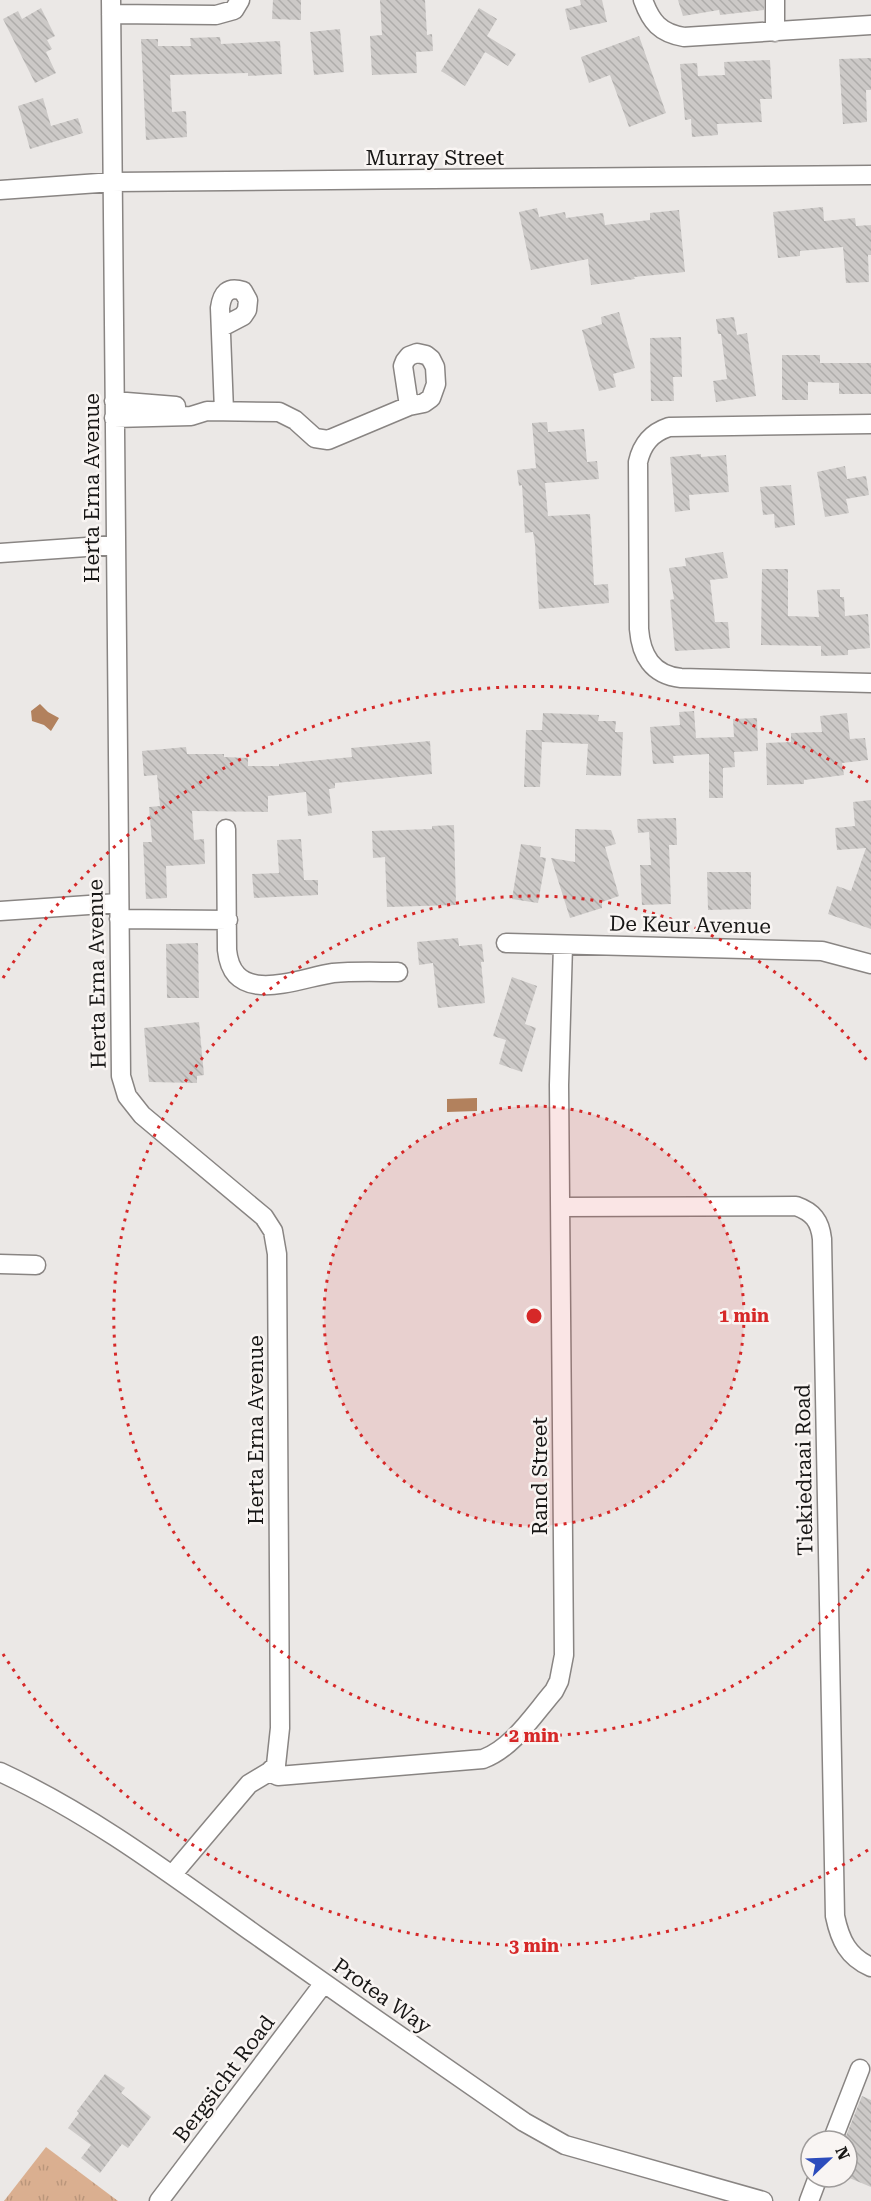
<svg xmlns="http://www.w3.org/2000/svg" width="871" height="2201" font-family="'Roboto Serif',serif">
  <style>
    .grass { fill: url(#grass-tufts) }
    .water { fill: #b2815d }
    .building { fill: url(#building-back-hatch) }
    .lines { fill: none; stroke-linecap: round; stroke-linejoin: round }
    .minor-casing { stroke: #898583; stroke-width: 21 }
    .minor { stroke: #fff; stroke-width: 18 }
    .ring { fill: none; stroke: #d62828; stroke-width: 3; stroke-dasharray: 3 6 }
    .labels { text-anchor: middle; stroke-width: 5; stroke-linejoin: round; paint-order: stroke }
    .street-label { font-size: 21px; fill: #181716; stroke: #f9f5f3 }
    .centre { fill: #d62828; stroke: #f9f5f3; stroke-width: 3 }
    .ring-label { font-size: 18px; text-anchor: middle; font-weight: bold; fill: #d62828; stroke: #f9f5f3; stroke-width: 5; stroke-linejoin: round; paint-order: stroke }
  </style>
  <defs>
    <pattern id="grass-tufts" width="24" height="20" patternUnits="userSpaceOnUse" patternTransform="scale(1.5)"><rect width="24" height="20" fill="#daaf90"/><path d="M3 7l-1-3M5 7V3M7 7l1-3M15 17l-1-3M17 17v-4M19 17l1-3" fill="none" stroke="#ba967b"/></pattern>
    <pattern id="building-back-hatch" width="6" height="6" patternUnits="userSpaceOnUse" patternTransform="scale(1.5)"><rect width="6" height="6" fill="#ccc9c7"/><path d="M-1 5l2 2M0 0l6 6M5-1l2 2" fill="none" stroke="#aeacaa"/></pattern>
  </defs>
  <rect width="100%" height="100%" fill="#ebe8e6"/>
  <path class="grass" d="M46,2147L118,2201H4Z"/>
  <path class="water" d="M40,704L48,712L59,718L51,731L44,725L32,721L31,711Z
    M477,1098V1111L447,1112V1099Z"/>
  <path class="building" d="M273,0H301V20L272,19Z
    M380,0H425L427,35L432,34L433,51L416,52L417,73L372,75L370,36L382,35Z
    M580,0H602L607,22L570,30L565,9L581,5Z
    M678,0H764V10L720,15L719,10L683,16Z
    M41,8L55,36L47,40L52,49L46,52L56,73L35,83L3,19L18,11L22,19Z
    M479,8L497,19L487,36L516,54L508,66L485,52L465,86L441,71Z
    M340,29L344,72L314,75L310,32Z
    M639,36L666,113L629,127L610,75L589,83L581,57Z
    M220,37L221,44L280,41L282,74L248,76V73L170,75L172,112L186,111L187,137L146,140L141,39H158V46H191L190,38Z
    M871,58V90H866L867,122L843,124L839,59Z
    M770,60L772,99H760L762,122L717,124L718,135L692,137L691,119L685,120L680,64L697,63L698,76L725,75L724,62Z
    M43,98L51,126L78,118L83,133L30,149L18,106Z
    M823,207L824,221L855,218L856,226L871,225V255H868L869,282L846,283L843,247L800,251V256L778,258L773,212Z
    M537,208L539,217L565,212L566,218L603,213L605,225L650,220V213L679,210L685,272L634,277L635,279L591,285L588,259L531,270L519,212Z
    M619,312L635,368L613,374L616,387L599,391L582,330L602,324L601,317Z
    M734,317L737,335L747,333L756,396L716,402L713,381L727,379L721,334H718L716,319Z
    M681,337L682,377H673L674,401H651L650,338Z
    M782,355H820V363H871V394H839V383L808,382V400H782Z
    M547,422L548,432L584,429L587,462L597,461L599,479L545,483L548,516L590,514L594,585L608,584L609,603L539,609L535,544L533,532L525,533L522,485L519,486L517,470L536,468L532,423Z
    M701,454V457L726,455L729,492L689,495L690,510L675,512L670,457Z
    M845,466L847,479L866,476L869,495L846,499L849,513L825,517L817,472Z
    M791,485L795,525L775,528L774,514L763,515L760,487Z
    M723,552L728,578L710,580L715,622H728L730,648L675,651L670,600L674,599L669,568L686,566L685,558Z
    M762,569H788V616L819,617L817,590L840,589V597H844L845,616L868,614L870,648L848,650V655L821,656V646L761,645Z
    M694,711L696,738L734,737L733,719L757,718L758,751L734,752L735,767L723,768V798H709V754L673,756L674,763L653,764L650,727L680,725L679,712Z
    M543,713L599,715L598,721H616L615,732H623L621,776L586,775L588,744L542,742L540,787H524L526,730H542Z
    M847,713L850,739L865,738L868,760L842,763L844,775L804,780V784L767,785L766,743L791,742V733L822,732L820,716Z
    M430,741L432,774L335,783V788L329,789L332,813L308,816L306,792L268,796V812L192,811L194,840L204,839L205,864L166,866L167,898L146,899L143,842H152L149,807L160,806L157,775L144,776L142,751L186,747L187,754H224V757L248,758V766H279V764L352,757L351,748Z
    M871,800V929L828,914L837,886L851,891L866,848L837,850L835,828L855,826L853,802Z
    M676,818L677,845H669L671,904L642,905L640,865H651L649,832L638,833L637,819Z
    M454,825L456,905L387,907L385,857L373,858L372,831L432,829V826Z
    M575,829L611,830L616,844L605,847L619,896L602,902V908L570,918L551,858L575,862Z
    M301,839L304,880H318V895L254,898L252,874L279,873L277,840Z
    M521,844L541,847L540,857L546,858L538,903L512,899Z
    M707,872H751V909L708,910Z
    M458,938L459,946L482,944L484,962H481L485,1003L438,1008L433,963L419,965L417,942Z
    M198,943L199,998H167L166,944Z
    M512,977L537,986L525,1024L536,1028L522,1072L499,1064L506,1040L493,1036Z
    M199,1022L204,1075L197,1076V1083L149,1082L144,1028Z
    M105,2074L125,2088L121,2093L151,2117L128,2148L122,2144L100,2173L81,2158L91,2145L68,2128L79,2113L77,2111Z
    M862,2096L871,2100V2187L847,2177V2141H844Z"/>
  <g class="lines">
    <defs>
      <path id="minor" d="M111,0L121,1076L127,1096L142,1115L264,1217L273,1231L277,1254L280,1728L276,1765L269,1772L249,1784L172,1875
        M643,0C651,22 660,33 684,37L871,25
        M775,0V32
        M111,14L216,15L234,10L240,0
        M0,190L113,182L871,175
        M222,327L243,316L247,310L248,300L243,291C228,286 222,293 220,308L224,411
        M114,401L176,406
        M114,418L191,416L207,411L279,412L295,420L315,438L328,440L409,406L424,403L431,398L436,384L435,367L431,359L426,355L417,353L409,356L405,361L403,366L409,406
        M871,424L669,427C651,433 642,444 638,462L639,629C641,655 652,675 681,678L871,683
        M0,553L115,545
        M226,829L227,950C233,1008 298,978 333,973C354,971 377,972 398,972
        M0,911L118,903
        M119,919L228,920
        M506,943L822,951L871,964
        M560,1207L796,1206C813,1212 820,1221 822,1239L835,1916C840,1940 848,1957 871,1967
        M0,1264L36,1265
        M0,1772C93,1815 173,1876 256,1935C345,1998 434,2060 524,2122L565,2145L763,2201
        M269,1772L278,1776L483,1759C513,1748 534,1714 554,1691L559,1681L564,1655L559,1085L563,945
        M832,2141L860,2069
        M159,2201L324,1983
        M809,2201L818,2177"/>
    </defs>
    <use href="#minor" class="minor-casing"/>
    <use href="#minor" class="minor"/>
  </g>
  <circle cx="534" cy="1316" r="210" fill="#d62828" fill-opacity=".12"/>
  <g class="ring">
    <circle cx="534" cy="1316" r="210"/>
    <path d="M869 1569A420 420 0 1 1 869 1063"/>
    <path d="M868 1850A630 630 0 0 1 3 1654M3 978A630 630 0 0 1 868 782"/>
  </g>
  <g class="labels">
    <g class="street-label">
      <text x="435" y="165">Murray Street</text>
      <text transform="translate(92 488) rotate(-90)" y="7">Herta Erna Avenue</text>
      <text transform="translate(690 925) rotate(1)" y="7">De Keur Avenue</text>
      <text transform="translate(97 974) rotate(-91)" y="7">Herta Erna Avenue</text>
      <text transform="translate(256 1430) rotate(-90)" y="7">Herta Erna Avenue</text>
      <text transform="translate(804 1470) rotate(-91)" y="7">Tiekiedraai Road</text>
      <text transform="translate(540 1476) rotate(-90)" y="7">Rand Street</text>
      <text transform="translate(382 1996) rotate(35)" y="7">Protea Way</text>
      <text transform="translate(224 2079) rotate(-53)" y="7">Bergsicht Road</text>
    </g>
  </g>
  <circle cx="534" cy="1316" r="9" class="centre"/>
  <g class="ring-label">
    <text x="744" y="1322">1 min</text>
    <text x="534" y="1742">2 min</text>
    <text x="534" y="1952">3 min</text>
  </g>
  <g transform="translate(829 2159) rotate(67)"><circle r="28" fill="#f9f5f3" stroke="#9f9c9b" stroke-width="1.5"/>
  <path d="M0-4.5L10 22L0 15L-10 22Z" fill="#2c4cbc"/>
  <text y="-9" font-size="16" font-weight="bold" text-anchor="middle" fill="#181716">N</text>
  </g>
</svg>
